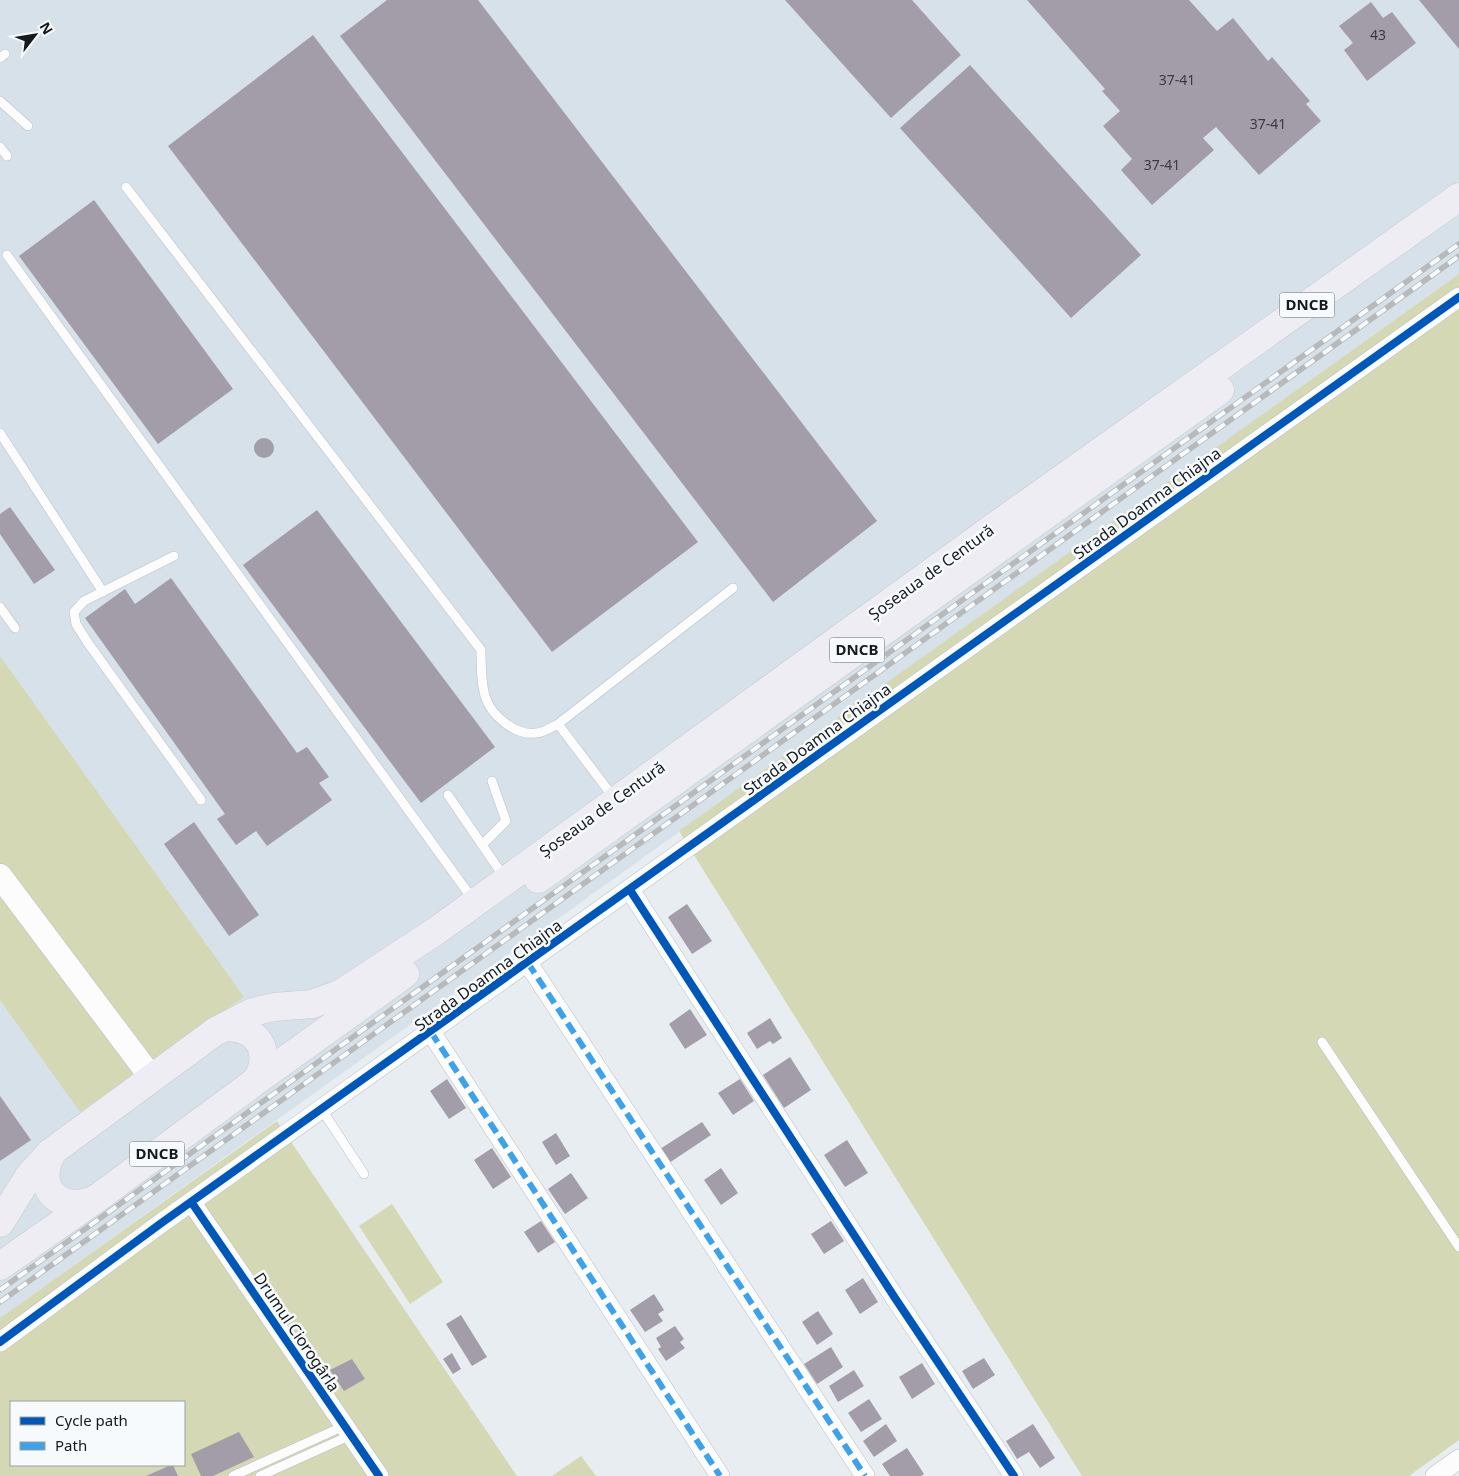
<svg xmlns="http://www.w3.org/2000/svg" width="1459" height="1476" font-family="'Noto Sans',sans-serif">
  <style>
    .built { fill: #d6e1ea }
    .green { fill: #d4d8b4; fill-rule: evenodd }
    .building { fill: #a39da9 }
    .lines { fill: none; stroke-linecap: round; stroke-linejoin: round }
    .service-casing { stroke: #bbbfc3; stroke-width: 10 }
    .minor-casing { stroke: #bbbfc3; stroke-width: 20 }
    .tertiary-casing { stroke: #bbbfc3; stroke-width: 25 }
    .primary-casing { stroke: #c8cbcd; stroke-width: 29 }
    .service { stroke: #fcfcfd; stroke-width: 9 }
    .minor { stroke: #fcfcfd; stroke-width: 19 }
    .tertiary { stroke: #fcfcfd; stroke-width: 24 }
    .primary { stroke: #eeedf4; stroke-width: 28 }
    .rail-casing { stroke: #b8b9ba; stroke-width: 5.5 }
    .rail { stroke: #f6fafd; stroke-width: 4; stroke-dasharray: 11; stroke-linecap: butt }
    .quiet { stroke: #3da2ea; stroke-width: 6; stroke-dasharray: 12 6; stroke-linecap: butt }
    .cycleway-casing { stroke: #f6fafd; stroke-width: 11 }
    .cycleway { stroke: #0057b8; stroke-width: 8 }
    .labels { text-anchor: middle; stroke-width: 5; stroke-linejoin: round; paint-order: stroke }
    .number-label { font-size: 14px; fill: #393b40 }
    .shield { fill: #f6fafd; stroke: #595d60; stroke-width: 1 }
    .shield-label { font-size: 15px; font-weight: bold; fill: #161a1d }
    .street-label { font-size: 16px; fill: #161a1d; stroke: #f6fafd }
  </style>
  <rect width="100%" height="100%" fill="#e8edf2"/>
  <path class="built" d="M0,0H1459V274L0,1318Z"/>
  <path class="green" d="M1459,274V1440L1409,1476H1082L679,831Z
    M0,656L244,997L80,1112L0,1000Z
    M277,1121L517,1476H0V1318ZM11,1402H184V1465H11Z
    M392,1204L443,1282L410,1304L359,1226Z
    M581,1456L596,1476H552Z"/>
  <path class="building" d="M387,0H478L877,521L773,602L340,36Z
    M785,0H912L961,55L891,118Z
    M1027,0H1189L1217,31L1233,18L1268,61L1272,57L1310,101L1306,104L1321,121L1259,175L1216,127L1203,138L1214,150L1152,205L1121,170L1132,159L1103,126L1120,111L1102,91L1105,89Z
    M1419,0H1459V49Z
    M1371,2L1383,18L1392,12L1416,43L1367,81L1344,50L1353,43L1339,26Z
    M313,35L698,542L552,652L168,146Z
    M970,65L1141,255L1071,318L900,128Z
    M94,200L233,389L158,444L19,256Z
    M254 448a10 10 0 1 1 20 0a10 10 0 1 1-20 0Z
    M10,507L55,570L34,584L0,534V514Z
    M317,510L495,747L421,803L243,565Z
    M171,578L297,753L307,747L329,777L319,783L332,800L267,846L256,831L236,845L217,819L225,814L85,618L125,589L135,604Z
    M194,822L259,915L229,936L164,844Z
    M687,904L712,941L692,954L668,917Z
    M690,1009L707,1035L685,1049L669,1024Z
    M770,1018L782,1038L773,1044L770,1041L757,1049L747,1033Z
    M790,1057L811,1090L784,1108L763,1075Z
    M447,1079L466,1108L449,1119L430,1091Z
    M740,1079L754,1101L733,1115L718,1093Z
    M0,1096L31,1140L0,1161Z
    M702,1122L711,1135L669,1163L660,1149Z
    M556,1133L570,1156L556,1165L542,1142Z
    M847,1140L868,1173L845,1187L824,1155Z
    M492,1148L511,1177L493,1189L474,1160Z
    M721,1168L738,1193L721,1205L704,1180Z
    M571,1173L588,1198L565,1214L548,1189Z
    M541,1221L555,1242L538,1253L524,1232Z
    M831,1221L844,1241L824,1254L811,1234Z
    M863,1278L878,1302L860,1314L845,1290Z
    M654,1294L664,1310L658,1314L663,1321L645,1332L630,1310Z
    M818,1311L833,1334L817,1345L802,1322Z
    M461,1315L487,1357L472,1366L446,1324Z
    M675,1326L684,1339L680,1342L685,1348L666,1361L658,1349L661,1347L656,1338Z
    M831,1347L843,1367L817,1384L804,1364Z
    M452,1353L461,1369L453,1374L443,1359Z
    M984,1358L995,1375L973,1389L962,1371Z
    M352,1359L365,1379L344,1391L330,1370Z
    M922,1363L935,1384L912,1399L899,1377Z
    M854,1370L864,1386L838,1402L829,1386Z
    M869,1399L882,1419L861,1432L848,1413Z
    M886,1424L897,1441L874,1457L863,1441Z
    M1033,1424L1055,1458L1040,1468L1029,1452L1017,1459L1006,1441Z
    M239,1432L254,1457L213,1476H201L191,1454Z
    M907,1448L924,1474L921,1476H890L882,1464Z
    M173,1465L178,1476H146L171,1465Z"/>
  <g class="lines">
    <defs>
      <path id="service" d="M0,58L5,54
        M0,101L28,126
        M0,147L7,156
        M126,187L481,650C481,666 481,681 485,696C491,716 516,736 536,733C543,733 552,727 558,724L733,588
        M7,255L474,901
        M0,433L103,592
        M174,556L84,601L74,612L76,624L88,643L201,800
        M0,607L15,628
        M558,724L614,798
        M448,795L504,877
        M482,845L506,821L492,781
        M1322,1042L1459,1247
        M322,1110L364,1174
        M233,1476L344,1426
        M260,1476L351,1435"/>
      <path id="minor" d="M630,890L895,1298L1014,1476
        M528,963L865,1476
        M431,1032L720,1476
        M192,1203L379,1476
        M0,1342L160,1224L1459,297
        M1435,1476L1459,1459"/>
      <path id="tertiary" d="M0,876L151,1077"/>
      <path id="primary" d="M538,879L1220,390
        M227,1027C260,1028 273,1054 256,1081L96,1199C58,1216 31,1184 54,1150L216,1031Z
        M216,1031L253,1012L274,1007L312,1004L340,994L436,931L994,527L1459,197
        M256,1081L405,974
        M0,1223L29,1176L51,1152
        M0,1266L93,1201"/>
    </defs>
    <use href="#service" class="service-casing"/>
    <use href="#minor" class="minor-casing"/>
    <use href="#tertiary" class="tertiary-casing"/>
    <use href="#primary" class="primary-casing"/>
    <use href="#service" class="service"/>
    <use href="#minor" class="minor"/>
    <use href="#tertiary" class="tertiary"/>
    <use href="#primary" class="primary"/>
    <defs>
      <path id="rail" d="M0,1290L1459,244
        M0,1302L1459,256"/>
    </defs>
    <use href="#rail" class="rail-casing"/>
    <use href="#rail" class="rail"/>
    <path class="quiet" d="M528,963L865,1476
      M431,1032L720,1476"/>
    <defs>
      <path id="cycleway" d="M630,890L895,1298L1014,1476
        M192,1203L379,1476
        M0,1342L160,1224L1459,297"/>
    </defs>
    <use href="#cycleway" class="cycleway-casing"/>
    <use href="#cycleway" class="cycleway"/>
  </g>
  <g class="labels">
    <g class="number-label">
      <text x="1378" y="40">43</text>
      <text x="1177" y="85">37-41</text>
      <text x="1268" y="129">37-41</text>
      <text x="1162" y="170">37-41</text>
    </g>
    <g class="shield">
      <rect x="1279.5" y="292.5" width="55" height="25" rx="4"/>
      <rect x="829.5" y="637.5" width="55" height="25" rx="4"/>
      <rect x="129.5" y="1141.5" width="55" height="25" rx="4"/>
    </g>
    <g class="shield-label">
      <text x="1307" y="310">DNCB</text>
      <text x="857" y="655">DNCB</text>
      <text x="157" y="1159">DNCB</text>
    </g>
    <g class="street-label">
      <text transform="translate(1147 503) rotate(-36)" y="6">Strada Doamna Chiajna</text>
      <text transform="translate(931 572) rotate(-36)" y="6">Șoseaua de Centură</text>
      <text transform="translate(817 739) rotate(-36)" y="6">Strada Doamna Chiajna</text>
      <text transform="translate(602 809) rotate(-36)" y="6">Șoseaua de Centură</text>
      <text transform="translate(488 975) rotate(-36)" y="6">Strada Doamna Chiajna</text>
      <text transform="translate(297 1332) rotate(56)" y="6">Drumul Ciorogârla</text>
    </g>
  </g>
  <rect x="10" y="1401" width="175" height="65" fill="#f6fafd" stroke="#9ca0a3"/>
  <rect x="20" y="1417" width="25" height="8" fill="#0057b8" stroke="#9ca0a3"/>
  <text x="55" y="1426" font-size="15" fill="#161a1d">Cycle path</text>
  <rect x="20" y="1442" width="25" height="8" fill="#3da2ea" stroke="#9ca0a3"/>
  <text x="55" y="1451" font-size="15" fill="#161a1d">Path</text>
  <g transform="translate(35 35) rotate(59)" stroke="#f6fafd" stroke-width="4" paint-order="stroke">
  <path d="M0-4L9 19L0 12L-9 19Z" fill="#161a1d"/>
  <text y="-8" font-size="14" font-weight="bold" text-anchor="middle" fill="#161a1d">N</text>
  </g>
</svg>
